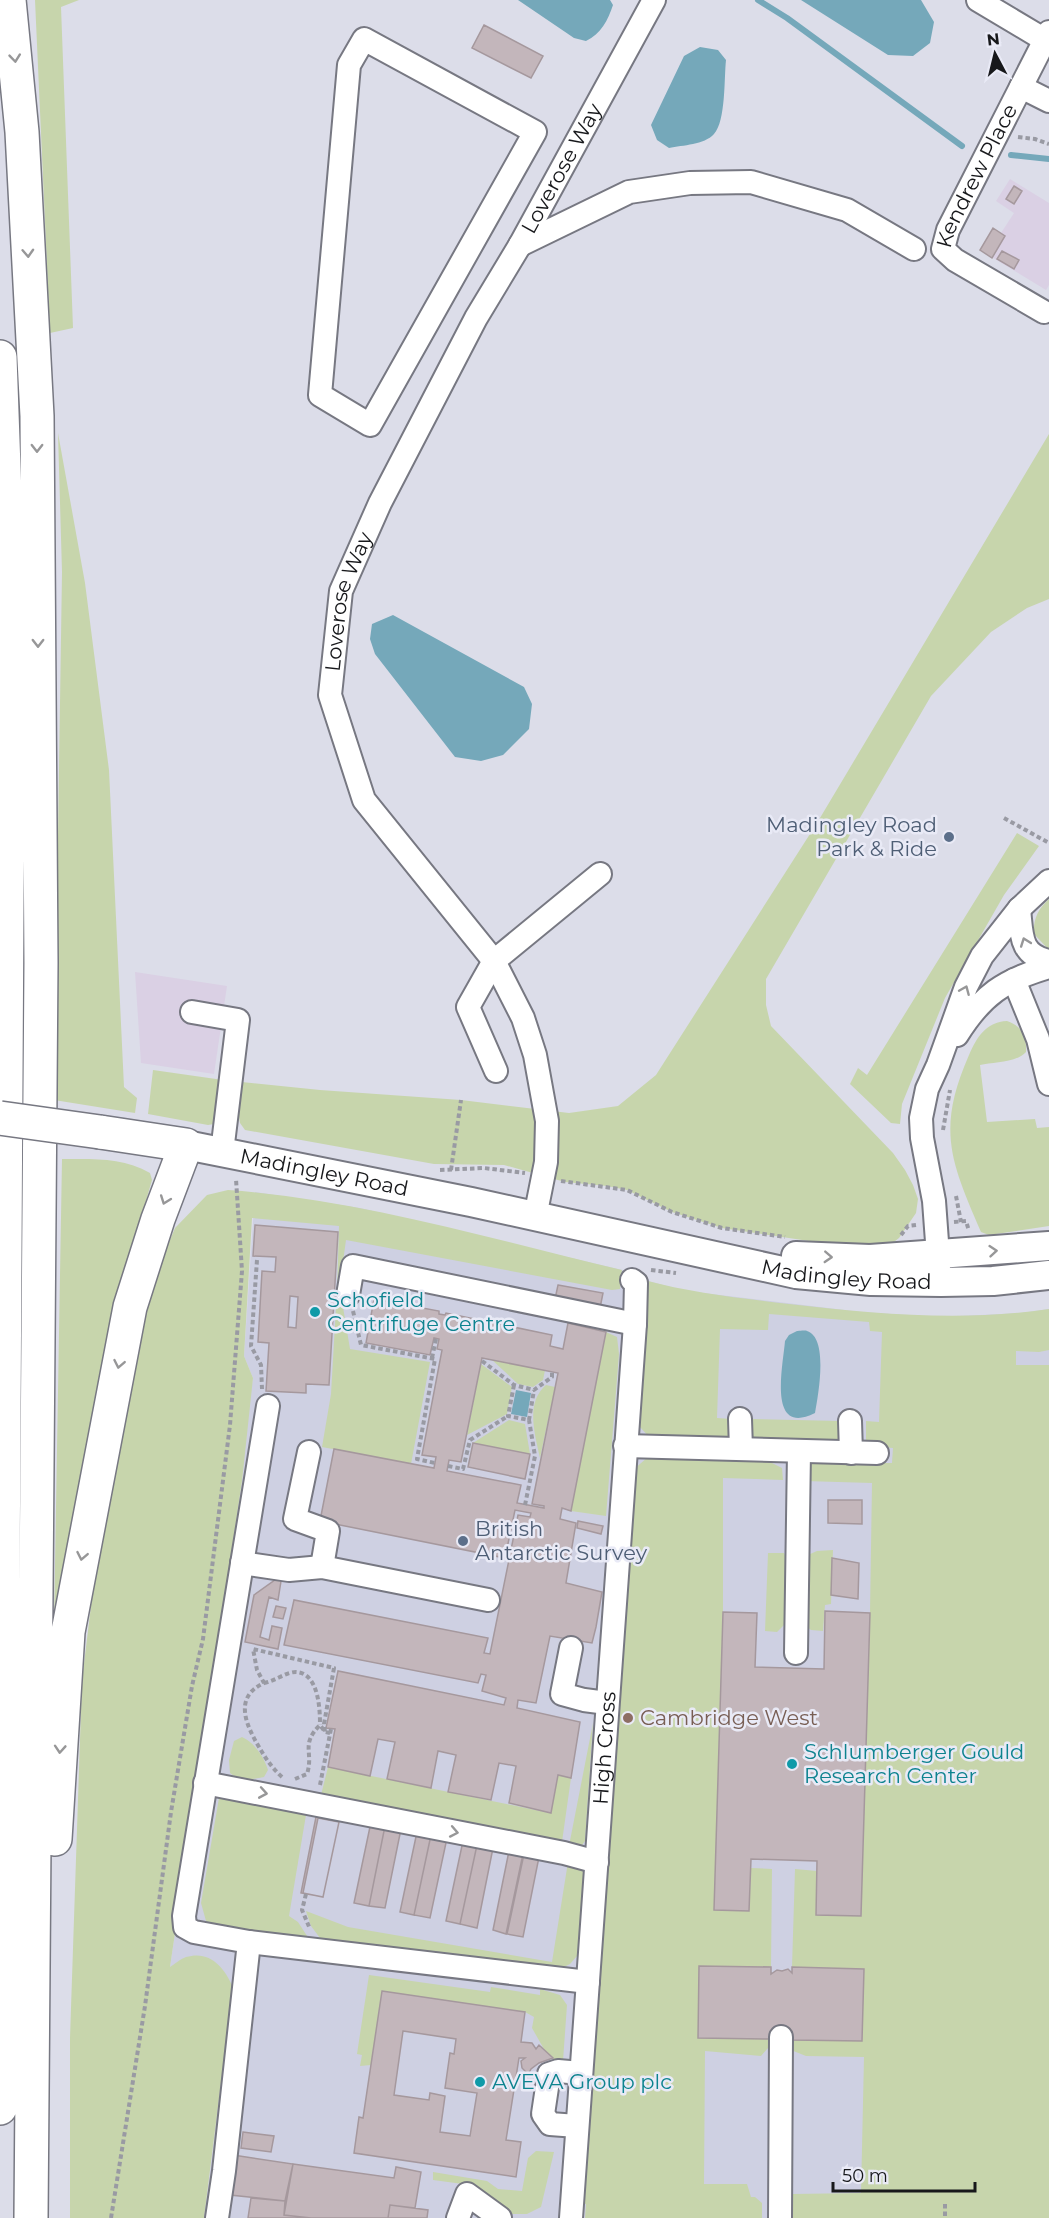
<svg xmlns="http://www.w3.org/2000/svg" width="1049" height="2218" font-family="Montserrat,sans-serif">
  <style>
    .industrial { fill: #dad0e4 }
    .built { fill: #ced0e2 }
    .green { fill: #c7d5ac }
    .water { fill: #75a8ba }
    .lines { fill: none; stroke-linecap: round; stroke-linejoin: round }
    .stream { stroke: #75a8ba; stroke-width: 6 }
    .building { fill: #c3b6bb; stroke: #a5989d; stroke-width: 1.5; fill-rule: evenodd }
    .minor-casing { stroke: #777882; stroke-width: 26 }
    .major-casing { stroke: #777882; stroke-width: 32 }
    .highway-casing { stroke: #777882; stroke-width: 36 }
    .path { stroke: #999aa3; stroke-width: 4; stroke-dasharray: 4.5 3; stroke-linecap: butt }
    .minor { stroke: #fff; stroke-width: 22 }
    .major { stroke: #fff; stroke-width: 28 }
    .highway { stroke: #fff; stroke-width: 33 }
    .highway-bridge-casing { stroke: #777882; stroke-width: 36; stroke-linecap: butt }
    .highway-bridge { stroke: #fff; stroke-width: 33 }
    .oneway { stroke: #979798 }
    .service-dot { fill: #5c6f8a; stroke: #e9eaf6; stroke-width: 2 }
    .culture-dot { fill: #0f9aa8; stroke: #e9eaf6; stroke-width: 2 }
    .education-dot { fill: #8d6e63; stroke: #e9eaf6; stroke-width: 2 }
    .labels { text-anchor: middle; stroke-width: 5; stroke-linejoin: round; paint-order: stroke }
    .street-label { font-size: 21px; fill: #17181b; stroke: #e9eaf6 }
    .service-label { font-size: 21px; fill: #4e5e75; stroke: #e9eaf6; text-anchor: end }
    .culture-label { font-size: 21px; fill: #0d838f; stroke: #e9eaf6; text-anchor: start }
    .education-label { font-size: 21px; fill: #785e54; stroke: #e9eaf6; text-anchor: start }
  </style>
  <rect width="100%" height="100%" fill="#dcdde9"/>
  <path class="industrial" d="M1010,179L1049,203V285L1046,290L980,250L993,228L1001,233L1014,213L996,201Z
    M135,972L227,986L214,1074L141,1063Z"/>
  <path class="built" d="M255,1192L360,1208L622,1270L644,1280L686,1291L861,1312L938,1317L1021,1313L1049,1309V2218H204L233,1987L170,1967L242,1481L245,1428L253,1378L244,1356Z"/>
  <path class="green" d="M35,0H79L61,7L73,328L50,333Z
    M58,433L85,583L109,770L124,1087L137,1098L135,1113L54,1100L62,572Z
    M1049,434V599L1027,608L991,632L931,696L766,979V1005L771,1026L893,1153L905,1170L913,1185L918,1199L916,1213L899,1238L890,1245L856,1248L722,1228L672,1212L627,1190L607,1186L565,1182L504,1165L434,1164L245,1130L240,1123L239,1117L226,1115L220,1123L208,1125L148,1114L153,1070L223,1080L320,1090L461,1100L569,1113L618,1106L656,1075L817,823Z
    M1017,833L1039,846L1004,895L945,998L902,1104L900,1124L891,1123L850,1084L858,1068L867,1075Z
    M1049,899V950L1034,934C1033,919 1038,909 1049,899Z
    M1007,1021C1022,1026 1027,1037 1026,1052C1016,1063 993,1062 980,1065L987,1122L1035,1119L1037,1128L1049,1127V1226L989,1235L981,1232C951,1162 936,1130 969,1055C977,1037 986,1022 1007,1021Z
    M62,1159C92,1159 123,1157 150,1173L152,1180L130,1256L53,1682Z
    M228,1190C359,1199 495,1240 622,1270L620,1289L612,1290L346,1240L339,1291H337L339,1226L252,1218L244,1356L253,1378L242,1481L170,1967C175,1964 180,1959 186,1957C210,1950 224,1967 233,1987L204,2218H70V2038L82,1680L99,1540L148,1293L175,1228L207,1195Z
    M644,1280C692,1293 740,1298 789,1304C876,1314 962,1322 1049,1309V1350L1039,1352L1016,1351V1365H1049V2218H790L789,2197L792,2194L861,2193L864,2057L806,2056L791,2050L790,2040L862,2041L864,1969L792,1967L795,1869L817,1871L816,1915L861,1916L870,1613L872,1483L804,1481L805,1468L812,1463H892L893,1448L869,1446L866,1442V1421L879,1422L882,1332L870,1331L869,1322L769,1314L768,1330L720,1329L717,1418L731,1419V1440H652L639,1426Z
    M336,1307H343L350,1349L430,1362L411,1464L322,1447L331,1394Z
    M606,1332L617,1337L619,1354L606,1516L571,1511Z
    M491,1359L545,1370L543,1380L533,1387L518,1384Z
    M481,1364L512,1387L507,1414L467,1435Z
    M546,1385L555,1387L540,1458C535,1434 525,1403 546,1385Z
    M749,1419L840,1421L839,1443L749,1440Z
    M509,1420L525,1424L530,1454L473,1443Z
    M648,1457L770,1462L782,1468L783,1480L723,1478V1612L714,1909L749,1911L751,1868L772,1869L771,1967L700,1966L698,2037L770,2039L768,2048L761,2056L705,2051L704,2184H747L751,2197H755L762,2203V2218H585L586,2204L579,2205L633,1470Z
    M833,1550L831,1604L825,1605L823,1631L811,1630L805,1625L808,1555L817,1551Z
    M768,1553H784L787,1560L786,1623L777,1632L765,1631Z
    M593,1723L585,1841L580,1848L568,1851Z
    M242,1737C254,1742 264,1757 268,1770L264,1777C252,1780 239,1781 230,1773L229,1760L234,1741Z
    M328,1767L550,1813L558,1775L571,1778L561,1849L320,1799Z
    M220,1792L307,1809L289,1916L298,1922L309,1939L214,1928L206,1921L201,1903Z
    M568,1862L582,1869L584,1876L577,1956L570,1964L564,1967L320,1938L311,1926L306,1911L348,1927L552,1962Z
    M369,1975L490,1992L491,1987L540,1995V1989L560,1995L567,2005L563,2061L549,2058L532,2028L534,2017L525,2012L382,1991L371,2065L360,2066L362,2055L357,2054Z
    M536,2151L554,2152L541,2207L527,2214H512L463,2184L433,2180V2172L487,2181L498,2189L522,2191L528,2158Z"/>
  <path class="water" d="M518,0H610L613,5C608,20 601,34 586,41L574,38Z
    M801,0H921L934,22L930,43L913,56L888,55Z
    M700,47L718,50L726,60C724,78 726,121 714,134C704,145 683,145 669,148L657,140L651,125L684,56Z
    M393,615L524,687L532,704L529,729L503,755L481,761L455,757L375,654L370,639L372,624Z
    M797,1331C798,1331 806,1330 807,1331C829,1338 818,1396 815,1413C767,1437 783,1366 785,1341L789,1335Z
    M516,1390L531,1393L527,1417L511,1414Z"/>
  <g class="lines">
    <path class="stream" d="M758,0L787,18L962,146
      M1011,155L1049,159"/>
  </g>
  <path class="building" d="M484,25L543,56L531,78L472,48Z
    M1014,186L1022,191L1014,204L1006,199Z
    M993,228L1005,236L992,258L980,250Z
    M1002,251L1019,260L1014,269L997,259Z
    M255,1225L338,1232L329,1385L306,1384V1393L266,1391L269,1343L258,1342L262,1271L275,1272L276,1257L253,1256ZM290,1296L298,1297L296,1328L288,1327Z
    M558,1285L603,1293L600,1308L555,1299Z
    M374,1299L439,1311V1314L445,1315L446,1313L552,1335L550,1346L563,1349L568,1323L606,1332L571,1511L562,1508L560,1519L576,1523L566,1583L602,1592L596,1627L592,1643L550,1636L536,1703L518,1700L517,1708L580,1722L571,1778L558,1775L551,1813L509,1803L516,1766L499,1763L491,1800L448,1792L456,1755L438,1751L431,1788L387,1779L395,1742L378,1739L370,1776L328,1767L335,1729L326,1728L338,1671L504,1705L506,1698L482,1691L486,1675L481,1674L478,1683L284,1645L294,1600L488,1638L484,1653L490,1654L518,1515L530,1517L531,1513L515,1510L505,1558L320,1521L334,1449L434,1468L436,1457L422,1455L442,1350L437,1349L439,1339L434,1338L430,1355L366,1343ZM482,1358L558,1373L532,1504L544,1506V1508L517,1503L521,1485L447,1471L449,1460L461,1462Z
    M473,1443L530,1454L525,1479L468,1467Z
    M828,1500H862V1524L828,1523Z
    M578,1521L603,1526L601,1534L577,1528Z
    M832,1558L859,1563L858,1599L831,1595Z
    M282,1575L278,1600L269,1597L260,1637L269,1640L272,1626L282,1628L278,1649L245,1642L254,1595Z
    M276,1606L286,1608L283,1619L273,1617Z
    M825,1611L870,1613L861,1916L816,1915L817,1861L751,1859L749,1911L714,1910L723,1612L757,1613L755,1667L824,1669Z
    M316,1817L339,1822L323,1897L301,1893Z
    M318,1818L339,1822L323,1897L303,1893Z
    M371,1822L385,1826L369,1906L354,1903Z
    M385,1826L401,1829L385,1908L369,1906Z
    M417,1832L431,1835L414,1915L400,1912Z
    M431,1835L447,1838L430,1918L414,1915Z
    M463,1841L477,1845L460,1924L446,1921Z
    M477,1845L493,1848L477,1928L460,1924Z
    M509,1851L523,1854L506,1934L493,1930Z
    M524,1854L539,1857L523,1937L507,1934Z
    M699,1966L771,1967V1974L777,1970L782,1971L788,1969L792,1973V1967L864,1969L862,2041L790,2040L776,2038L770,2033V2039L698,2038Z
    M382,1991L525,2012L521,2042L532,2043L536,2049L539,2045L553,2058L539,2063L531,2069L527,2077L526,2072L522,2068L521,2061L525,2058H519L506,2140L521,2142L516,2177L354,2153L359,2117L363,2118ZM403,2031L456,2039L454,2054L450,2053L445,2088L477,2093L470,2136L440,2132L445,2096L430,2093L429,2100L394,2095Z
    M243,2132L274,2136L271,2152L241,2148Z
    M233,2155L293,2164L285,2201L230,2195Z
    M293,2164L394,2178L396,2167L421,2172L415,2208L390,2205L388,2218H311L284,2215Z
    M251,2198L285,2201L284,2215L311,2218H248Z
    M390,2205L428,2210L427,2218H388Z"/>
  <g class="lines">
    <defs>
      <g id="minor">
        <path d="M978,0L1045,40"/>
        <path d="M364,39L535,132L370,425L320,395L349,65Z"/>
        <path d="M1021,87L1049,101"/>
        <path d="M520,245L629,192L690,183L751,182L847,210L914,249"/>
        <path id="s1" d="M1044,312L955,260L943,249L948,230L1049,32"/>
        <path d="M1019,909C1022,934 1019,955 1049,961"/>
        <path d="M1014,980L1038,1039L1049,1084"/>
        <path d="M192,1012L238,1020L222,1152"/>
        <path d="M957,1035C982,995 1004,980 1049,967"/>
        <path d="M496,1071L468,1007L494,961L600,874"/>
        <path id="s2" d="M535,1217L546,1162L547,1121L535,1055L523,1018L494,961L364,800L330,695L341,591L380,503L476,318L520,245L654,0"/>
        <path d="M939,1269L934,1201L922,1138L921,1118L927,1089L938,1065L966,987L982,956L1019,909L1049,881"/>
        <path d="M348,1295L353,1266L635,1324"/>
        <path d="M740,1419L741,1449"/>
        <path d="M850,1421L851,1453"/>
        <path d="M625,1446L877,1453"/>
        <path d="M309,1452L295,1519L328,1531L322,1567"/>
        <path d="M242,1563L289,1570L322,1567L488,1600"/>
        <path d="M571,1648L562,1694L584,1700L607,1703"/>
        <path d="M796,1653L799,1452"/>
        <path d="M205,1783L564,1853L597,1862"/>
        <path d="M249,1942L588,1982"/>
        <path d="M577,2126L550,2124L543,2114L549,2074L558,2071L581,2073"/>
        <path d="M217,2218L224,2171L249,1942L194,1932L185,1927L184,1916L268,1406"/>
        <path d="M458,2218L467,2194L500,2218"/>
        <path id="s3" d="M571,2218L635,1324L636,1283L632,1280"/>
        <path d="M780,2218L781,2037"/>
      </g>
      <g id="major">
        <path id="s4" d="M186,1145L471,1202L796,1274L871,1281L941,1282L993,1281L1049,1275"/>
        <path d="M796,1256L870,1259L1049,1246"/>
      </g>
      <path id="highway" d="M9,0L22,132L37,416L41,963L31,2218
        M0,357L5,496L8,730L0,2108
        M55,1839L68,1632L130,1307L158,1219L186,1145L100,1132"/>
    </defs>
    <use href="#minor" class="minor-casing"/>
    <use href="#major" class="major-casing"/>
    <use href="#highway" class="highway-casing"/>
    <path class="path" d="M1018,137L1035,139L1049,144
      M1004,818L1049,843
      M943,1130L950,1090
      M440,1170L484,1168L525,1173
      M451,1170L461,1100
      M561,1181L627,1190L672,1212L722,1228L785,1237
      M956,1196L961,1222
      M954,1222L966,1221L969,1231
      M901,1235L908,1226L916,1225
      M257,1260L251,1346L261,1365L262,1389
      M651,1270L676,1273
      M353,1311L361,1345L435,1359L417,1459L435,1463
      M432,1358L436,1339
      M482,1361L514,1385L534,1390L552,1377V1372
      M514,1385L508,1416L529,1420L534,1390
      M448,1466L463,1469L470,1440L508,1416
      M525,1505L535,1456L529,1420
      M264,1683C275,1681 286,1672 296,1672C319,1673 320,1710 320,1725
      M282,1777C272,1768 266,1759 259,1747C246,1725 233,1697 264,1683L257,1670L253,1649L334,1668L324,1724L325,1732
      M295,1779L307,1774C314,1752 300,1745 320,1725L325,1732L330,1733
      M320,1785L331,1729
      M306,1894L302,1910L310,1929
      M945,2204V2218
      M111,2218L145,2006L171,1812L192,1686L203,1639L230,1425L242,1271L236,1179"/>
    <use href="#minor" class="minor"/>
    <use href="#major" class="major"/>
    <use href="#highway" class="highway"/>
    <defs>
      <path id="highway-bridge" d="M0,1118L100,1132"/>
    </defs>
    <use href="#highway-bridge" class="highway-bridge-casing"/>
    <use href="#highway-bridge" class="highway-bridge"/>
  </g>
  <defs><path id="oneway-chevron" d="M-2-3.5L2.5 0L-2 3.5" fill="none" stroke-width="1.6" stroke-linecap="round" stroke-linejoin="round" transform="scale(1.5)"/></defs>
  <g class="oneway">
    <use href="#oneway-chevron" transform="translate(15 58) rotate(84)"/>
    <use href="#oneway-chevron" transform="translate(28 253) rotate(87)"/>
    <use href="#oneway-chevron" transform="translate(37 448) rotate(90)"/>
    <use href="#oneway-chevron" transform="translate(38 643) rotate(90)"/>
    <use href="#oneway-chevron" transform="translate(1025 942) rotate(-110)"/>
    <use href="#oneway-chevron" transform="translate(965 990) rotate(-67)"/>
    <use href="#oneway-chevron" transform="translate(165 1200) rotate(110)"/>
    <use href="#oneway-chevron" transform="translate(993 1251) rotate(-5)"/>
    <use href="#oneway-chevron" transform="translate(828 1257) rotate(3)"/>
    <use href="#oneway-chevron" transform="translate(119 1364) rotate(101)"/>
    <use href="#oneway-chevron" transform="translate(82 1556) rotate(101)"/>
    <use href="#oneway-chevron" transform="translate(60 1749) rotate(94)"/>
    <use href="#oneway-chevron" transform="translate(263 1793) rotate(10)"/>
    <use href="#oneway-chevron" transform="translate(454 1832) rotate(11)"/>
  </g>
  <g class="service-dot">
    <circle cx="949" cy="837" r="6"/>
    <circle cx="463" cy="1541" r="6"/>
  </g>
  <g class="culture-dot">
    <circle cx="315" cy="1312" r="6"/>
    <circle cx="792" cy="1764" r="6"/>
    <circle cx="480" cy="2082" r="6"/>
  </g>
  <circle class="education-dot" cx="628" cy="1718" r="6"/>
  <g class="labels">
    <g class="street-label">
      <text dy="7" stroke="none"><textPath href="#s2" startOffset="1166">Loverose Way</textPath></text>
      <text dy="7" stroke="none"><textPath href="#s1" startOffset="200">Kendrew Place</textPath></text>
      <text dy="7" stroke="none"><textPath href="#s2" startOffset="680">Loverose Way</textPath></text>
      <text dy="7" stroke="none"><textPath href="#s4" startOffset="141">Madingley Road</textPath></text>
      <text dy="7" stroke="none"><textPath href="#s4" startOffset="674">Madingley Road</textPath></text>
      <text dy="7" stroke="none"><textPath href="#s3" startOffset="471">High Cross</textPath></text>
    </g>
    <g class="service-label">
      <text x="937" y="832">Madingley Road<tspan x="937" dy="24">Park &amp; Ride</tspan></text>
      <text x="475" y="1536" text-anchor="start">British<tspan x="475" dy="24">Antarctic Survey</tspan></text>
    </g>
    <g class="culture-label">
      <text x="327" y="1307">Schofield<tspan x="327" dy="24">Centrifuge Centre</tspan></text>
      <text x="804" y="1759">Schlumberger Gould<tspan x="804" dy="24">Research Center</tspan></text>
      <text x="492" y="2089">AVEVA Group plc</text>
    </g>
    <g class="education-label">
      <text x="640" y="1725">Cambridge West</text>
    </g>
  </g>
  <g transform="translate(995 54) rotate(353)" stroke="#e9eaf6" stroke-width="4.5" paint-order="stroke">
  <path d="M0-4.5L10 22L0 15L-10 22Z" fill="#17181b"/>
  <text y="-9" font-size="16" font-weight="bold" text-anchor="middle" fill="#17181b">N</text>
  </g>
  <path d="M833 2182v9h142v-9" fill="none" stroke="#17181b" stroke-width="3"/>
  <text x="842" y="2182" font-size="18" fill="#17181b" stroke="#e9eaf6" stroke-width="4.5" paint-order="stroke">50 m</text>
</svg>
